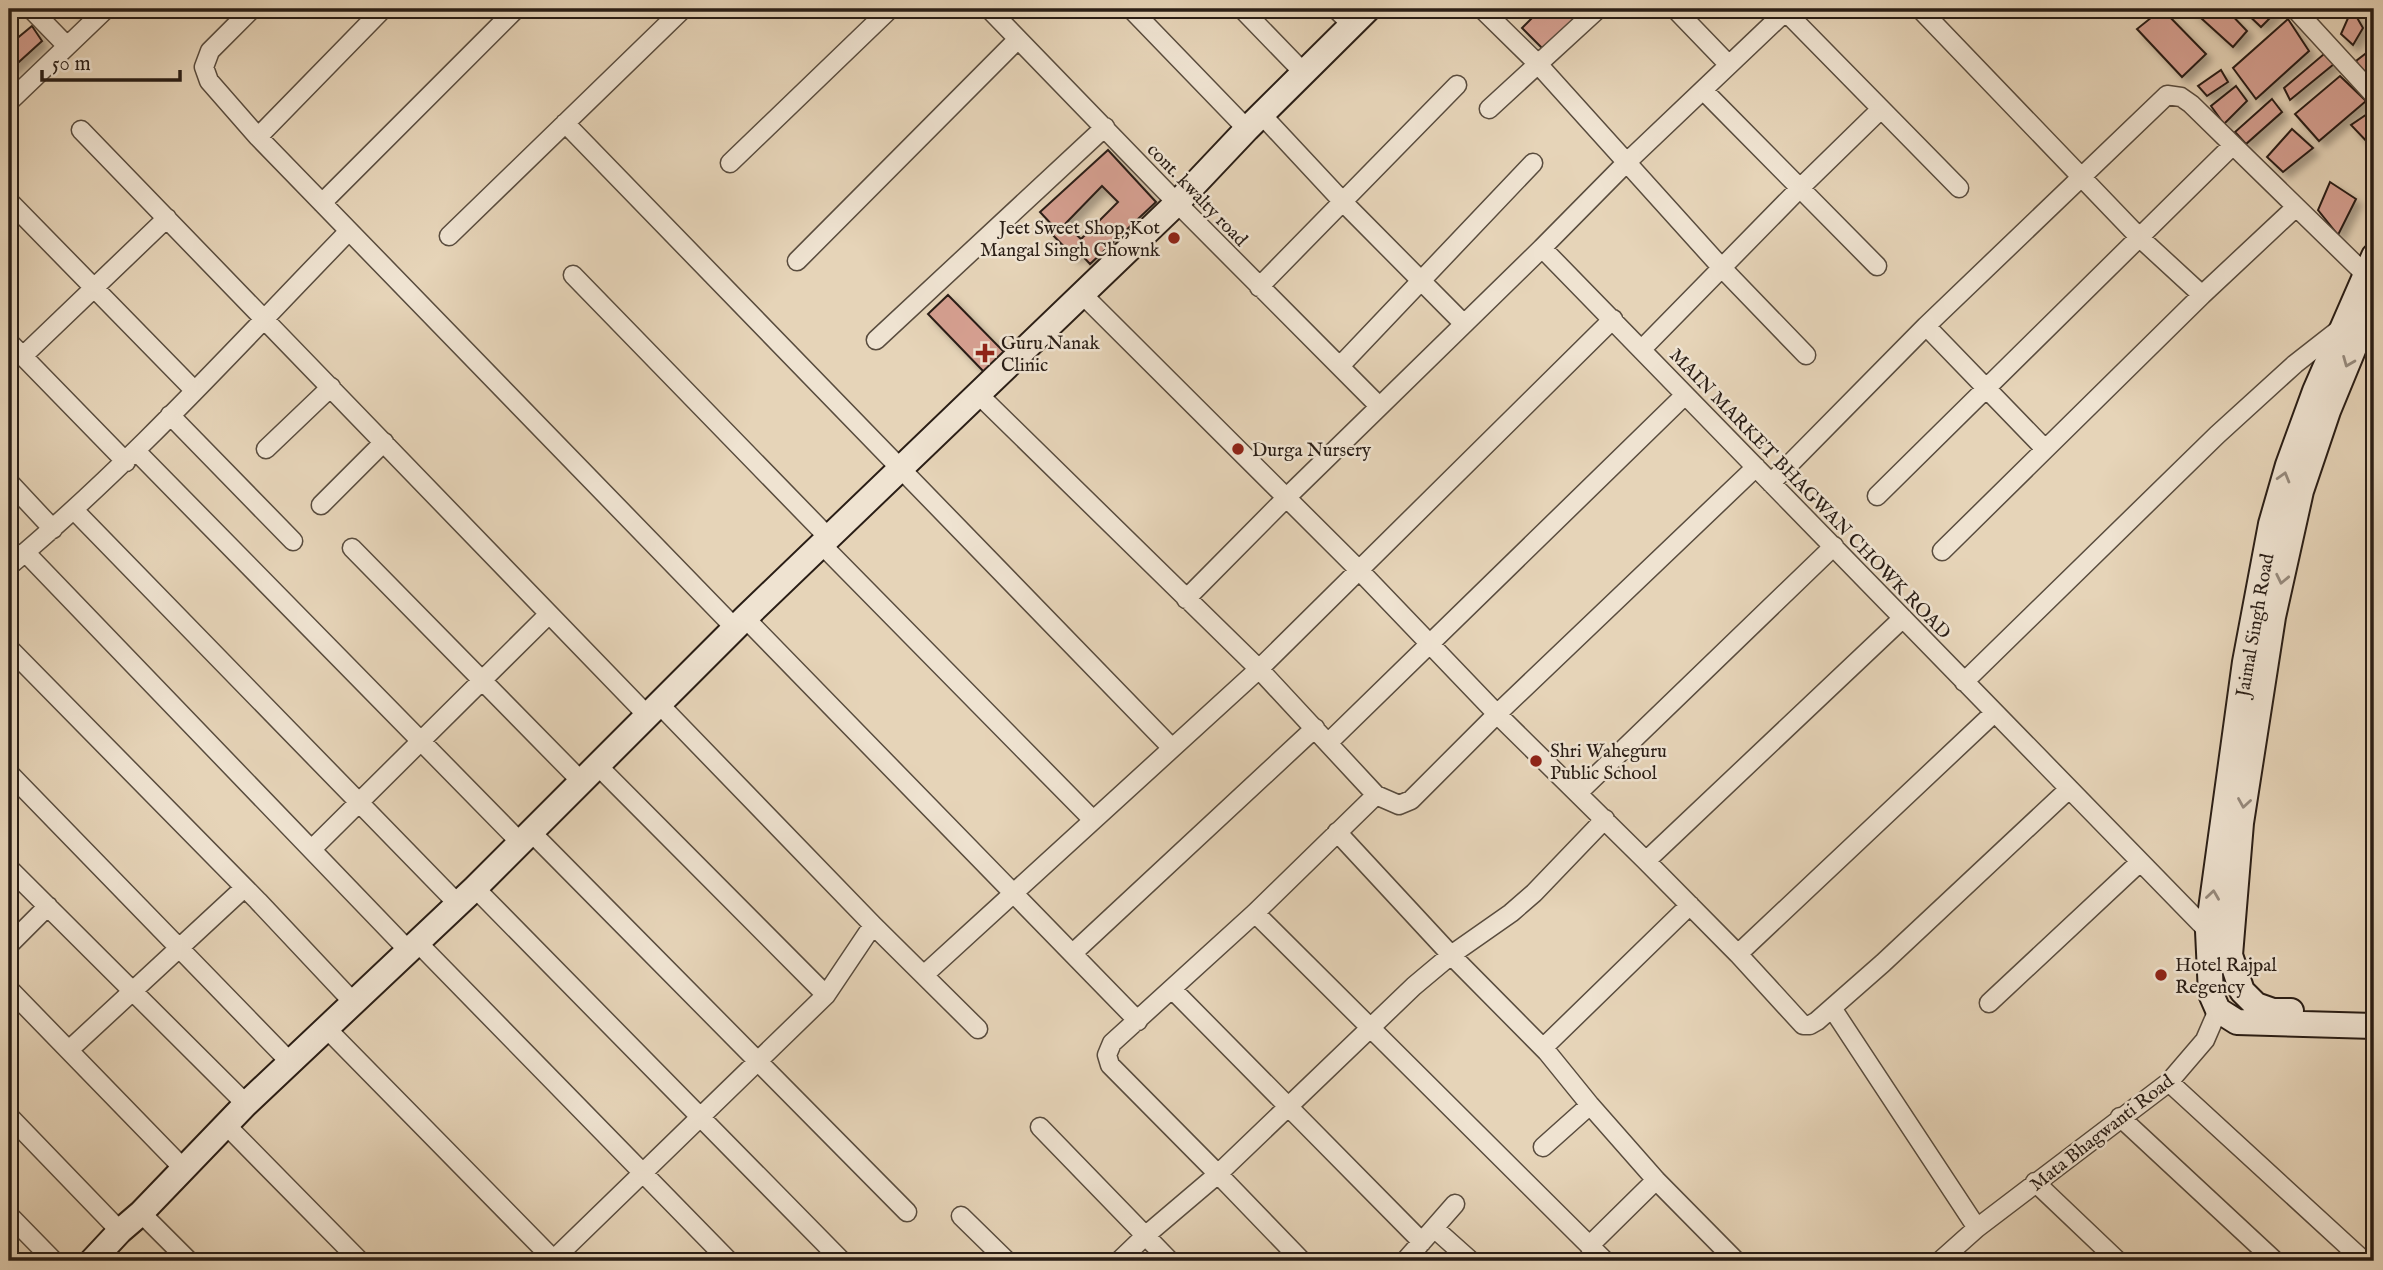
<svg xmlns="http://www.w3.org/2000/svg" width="2383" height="1270" font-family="'IM FELL English',serif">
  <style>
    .building { fill: #d59f90; stroke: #2a1e16; stroke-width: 2; fill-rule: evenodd; filter: url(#shadow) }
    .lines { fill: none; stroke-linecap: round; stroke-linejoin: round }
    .street-casing { stroke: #594c3e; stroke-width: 21 }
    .secondary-casing { stroke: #2a1e16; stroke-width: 28 }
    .street { stroke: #efe3d1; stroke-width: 18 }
    .secondary { stroke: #efe3d1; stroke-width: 24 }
    .oneway { stroke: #968a7d }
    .poi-dot { fill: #8f2418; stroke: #efe3d1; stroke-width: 2.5 }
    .labels { text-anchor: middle; stroke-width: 5; stroke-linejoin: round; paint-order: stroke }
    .street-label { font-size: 19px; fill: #2a1e16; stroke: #efe3d1 }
    .poi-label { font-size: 19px; fill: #2a1e16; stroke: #efe3d1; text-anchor: start }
  </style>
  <defs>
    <filter id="shadow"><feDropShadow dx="6" dy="6" stdDeviation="3.5" flood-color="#0004"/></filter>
  </defs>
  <rect width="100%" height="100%" fill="#e6d4b8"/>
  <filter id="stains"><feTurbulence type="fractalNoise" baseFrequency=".00286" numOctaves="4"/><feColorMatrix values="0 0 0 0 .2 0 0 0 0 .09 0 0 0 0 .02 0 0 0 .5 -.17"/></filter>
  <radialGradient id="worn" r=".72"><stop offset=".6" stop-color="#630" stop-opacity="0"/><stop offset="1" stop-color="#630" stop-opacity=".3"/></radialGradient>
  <path class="building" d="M72,9H91L82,18Z
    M1541,9H1569L1577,17L1545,51L1522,28Z
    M2162,9L2206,54L2182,77L2137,29Z
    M2191,9H2226L2247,31L2233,47Z
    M2242,9H2275L2277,11L2261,27Z
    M2352,9L2363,28L2353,45L2341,34Z
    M2368,9H2374L2373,32L2364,12Z
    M2288,19L2309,51L2256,99L2233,68Z
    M32,26L42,41L9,71V45Z
    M2374,47V79L2371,82L2356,61Z
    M2324,54L2334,64L2290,100L2284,88Z
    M2221,70L2228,82L2207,96L2198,86Z
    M2340,76L2366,101L2319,141L2295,114Z
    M2236,86L2247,101L2224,124L2211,106Z
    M2272,99L2282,112L2246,144L2235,132Z
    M2373,110L2374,145L2372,147L2351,125Z
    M2292,129L2313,148L2283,172L2267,157Z
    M1108,150L1156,202L1090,264L1079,252L1074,257L1049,231L1054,227L1040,212ZM1102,186L1118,202L1081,239L1065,224Z
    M2330,182L2356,199L2338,235L2318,210Z
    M948,295L1005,353L985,373L928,314Z"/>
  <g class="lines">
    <defs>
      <path id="street" d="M31,9L67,46
        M252,9L210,51L204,67L209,81L258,137L735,628
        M989,9L1177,203L1379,406
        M1131,9L1247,129
        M1242,9L1304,73
        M1336,9L1352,25
        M1482,9L1537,63L1721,267L1806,355
        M1675,9L1729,65
        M1920,9L2139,237L2202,295
        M2295,9L2374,95
        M1786,12L1959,188
        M1703,90L1877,266
        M9,102L106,9
        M1489,109L1598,9
        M1262,115L1344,203L1464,324
        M565,123L1172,748
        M81,130L647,715
        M258,137L383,9
        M730,163L890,9
        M9,201L194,390
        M322,203L516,9
        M449,236L683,9
        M1542,248L1626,163L1788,9
        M797,261L1018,39
        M573,275L829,538
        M1259,287L1457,85
        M1082,294L1358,569L1497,714L1646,861L1738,954L1803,1025H1810L1817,1021L1883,963L2069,789
        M1926,326L2045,449
        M876,340L1105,127
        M9,342L126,462
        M1642,349L1799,189L1881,109
        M23,356L167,218
        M1340,366L1533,163
        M978,394L1259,669L1376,795L1255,913L1112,1043L1107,1055L1110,1065L1218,1174L1145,1236L1119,1261
        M170,415L293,541
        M266,449L331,387
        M136,451L521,843
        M9,482L53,529
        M1771,483L1926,326L2167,95L2181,97L2191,104L2365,274
        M1877,496L2232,146
        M321,505L384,442
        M74,510L458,904
        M822,545L1093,820
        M352,548L581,781
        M1942,551L2202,295L2296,207
        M25,552L409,951
        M9,566C131,464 238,345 349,231
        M1186,599L1287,497L1542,248L2208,931
        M745,618L1138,1021
        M9,648L258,901L354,1003
        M1964,682L2217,435L2295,364L2341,328
        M659,704L873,925L978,1029
        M1329,742L1685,395
        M597,765L826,995
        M9,773L290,1062
        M1578,793L1834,546
        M1376,795L1399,805L1411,800L1497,714L1756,467
        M531,832L907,1212
        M1337,832L1451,955L1547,1052L1590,1105L1656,1180L1736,1261
        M312,849L549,614
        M1646,861L1903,618
        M9,868L246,1104
        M475,888L842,1261
        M1255,913L1605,1261
        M418,943L729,1261
        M9,945L48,906
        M1073,953L1315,728
        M1738,954L1994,713
        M925,974L1259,669L1613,319
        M9,989L184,1169
        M1172,989L1422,1242
        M1989,1003L2140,862
        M1832,1008L1977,1228
        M326,1028L555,1261
        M1543,1048L1690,905
        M69,1050L244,888
        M2169,1082L2364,1261
        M9,1116L120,1231
        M2120,1117L2275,1261
        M226,1125L360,1261
        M1040,1127L1170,1261
        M1543,1147L1590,1105
        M2035,1182L2118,1261
        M141,1213L189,1261
        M9,1215L54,1261
        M961,1216L1007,1261
        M1434,1228L1471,1261
        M1589,1246L1656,1180
        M552,1261L826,995L873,925
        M1302,1261L1218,1174L1414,986L1451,955L1511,913L1534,893L1605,819
        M1405,1261L1455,1204
        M1940,1261L1977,1228L2169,1082L2205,1040L2218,1010"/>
      <path id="secondary" d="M2374,256L2315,391L2288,465L2271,524L2245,662L2208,931L2211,994L2218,1010L2237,1022L2374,1026
        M2291,1011H2273L2256,1005L2242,991L2230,955L2241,823L2273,617L2301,491L2328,411L2374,299
        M92,1261L120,1231L141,1213L246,1104L475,888L745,618L1177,203L1247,129L1368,9"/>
    </defs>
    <use href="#street" class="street-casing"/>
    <use href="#secondary" class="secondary-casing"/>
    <use href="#street" class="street"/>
    <use href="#secondary" class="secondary"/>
  </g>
  <defs><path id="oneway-chevron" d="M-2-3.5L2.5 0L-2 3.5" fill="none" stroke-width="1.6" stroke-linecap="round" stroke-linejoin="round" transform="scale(1.75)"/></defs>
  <g class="oneway">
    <use href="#oneway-chevron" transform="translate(2348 362) rotate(112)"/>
    <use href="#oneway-chevron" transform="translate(2284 477) rotate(-74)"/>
    <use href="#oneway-chevron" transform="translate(2282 579) rotate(102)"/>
    <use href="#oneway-chevron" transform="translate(2244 803) rotate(99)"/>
    <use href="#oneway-chevron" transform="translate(2213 895) rotate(-82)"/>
  </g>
  <g class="poi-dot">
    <circle cx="1174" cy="238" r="7"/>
    <path d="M981.5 342.5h7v7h7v7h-7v7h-7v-7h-7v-7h7z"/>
    <circle cx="1238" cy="449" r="7"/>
    <circle cx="1536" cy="761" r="7"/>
    <circle cx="2161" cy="975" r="7"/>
  </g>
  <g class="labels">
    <g class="street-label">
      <text transform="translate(1198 194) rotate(46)" y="7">cont. kwalty road</text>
      <text transform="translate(1811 493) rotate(46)" y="7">MAIN MARKET BHAGWAN CHOWK ROAD</text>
      <text transform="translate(2254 625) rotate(-80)" y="7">Jaimal Singh Road</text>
      <text transform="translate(2101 1132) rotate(-38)" y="7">Mata Bhagwanti Road</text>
    </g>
    <g class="poi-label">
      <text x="1160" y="234" text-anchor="end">Jeet Sweet Shop,Kot<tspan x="1160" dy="22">Mangal Singh Chownk</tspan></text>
      <text x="1001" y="349">Guru Nanak<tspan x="1001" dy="22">Clinic</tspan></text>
      <text x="1252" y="456">Durga Nursery</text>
      <text x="1550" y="757">Shri Waheguru<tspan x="1550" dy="22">Public School</tspan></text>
      <text x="2175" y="971">Hotel Rajpal<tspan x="2175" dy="22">Regency</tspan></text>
    </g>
  </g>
  <rect width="2383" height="1270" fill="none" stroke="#e6d4b8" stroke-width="35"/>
  <rect x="10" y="10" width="2362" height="1249" fill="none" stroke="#2a1e16" stroke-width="3.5"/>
  <rect x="18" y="18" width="2348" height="1235" fill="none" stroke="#2a1e16" stroke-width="2"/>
  <path d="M42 70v10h138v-10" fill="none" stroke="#2a1e16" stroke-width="3.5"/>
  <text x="52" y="70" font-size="21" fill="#2a1e16" stroke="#efe3d1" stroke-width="5" paint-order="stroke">50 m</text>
  <rect width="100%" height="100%" filter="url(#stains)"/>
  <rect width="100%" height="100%" fill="url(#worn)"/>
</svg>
